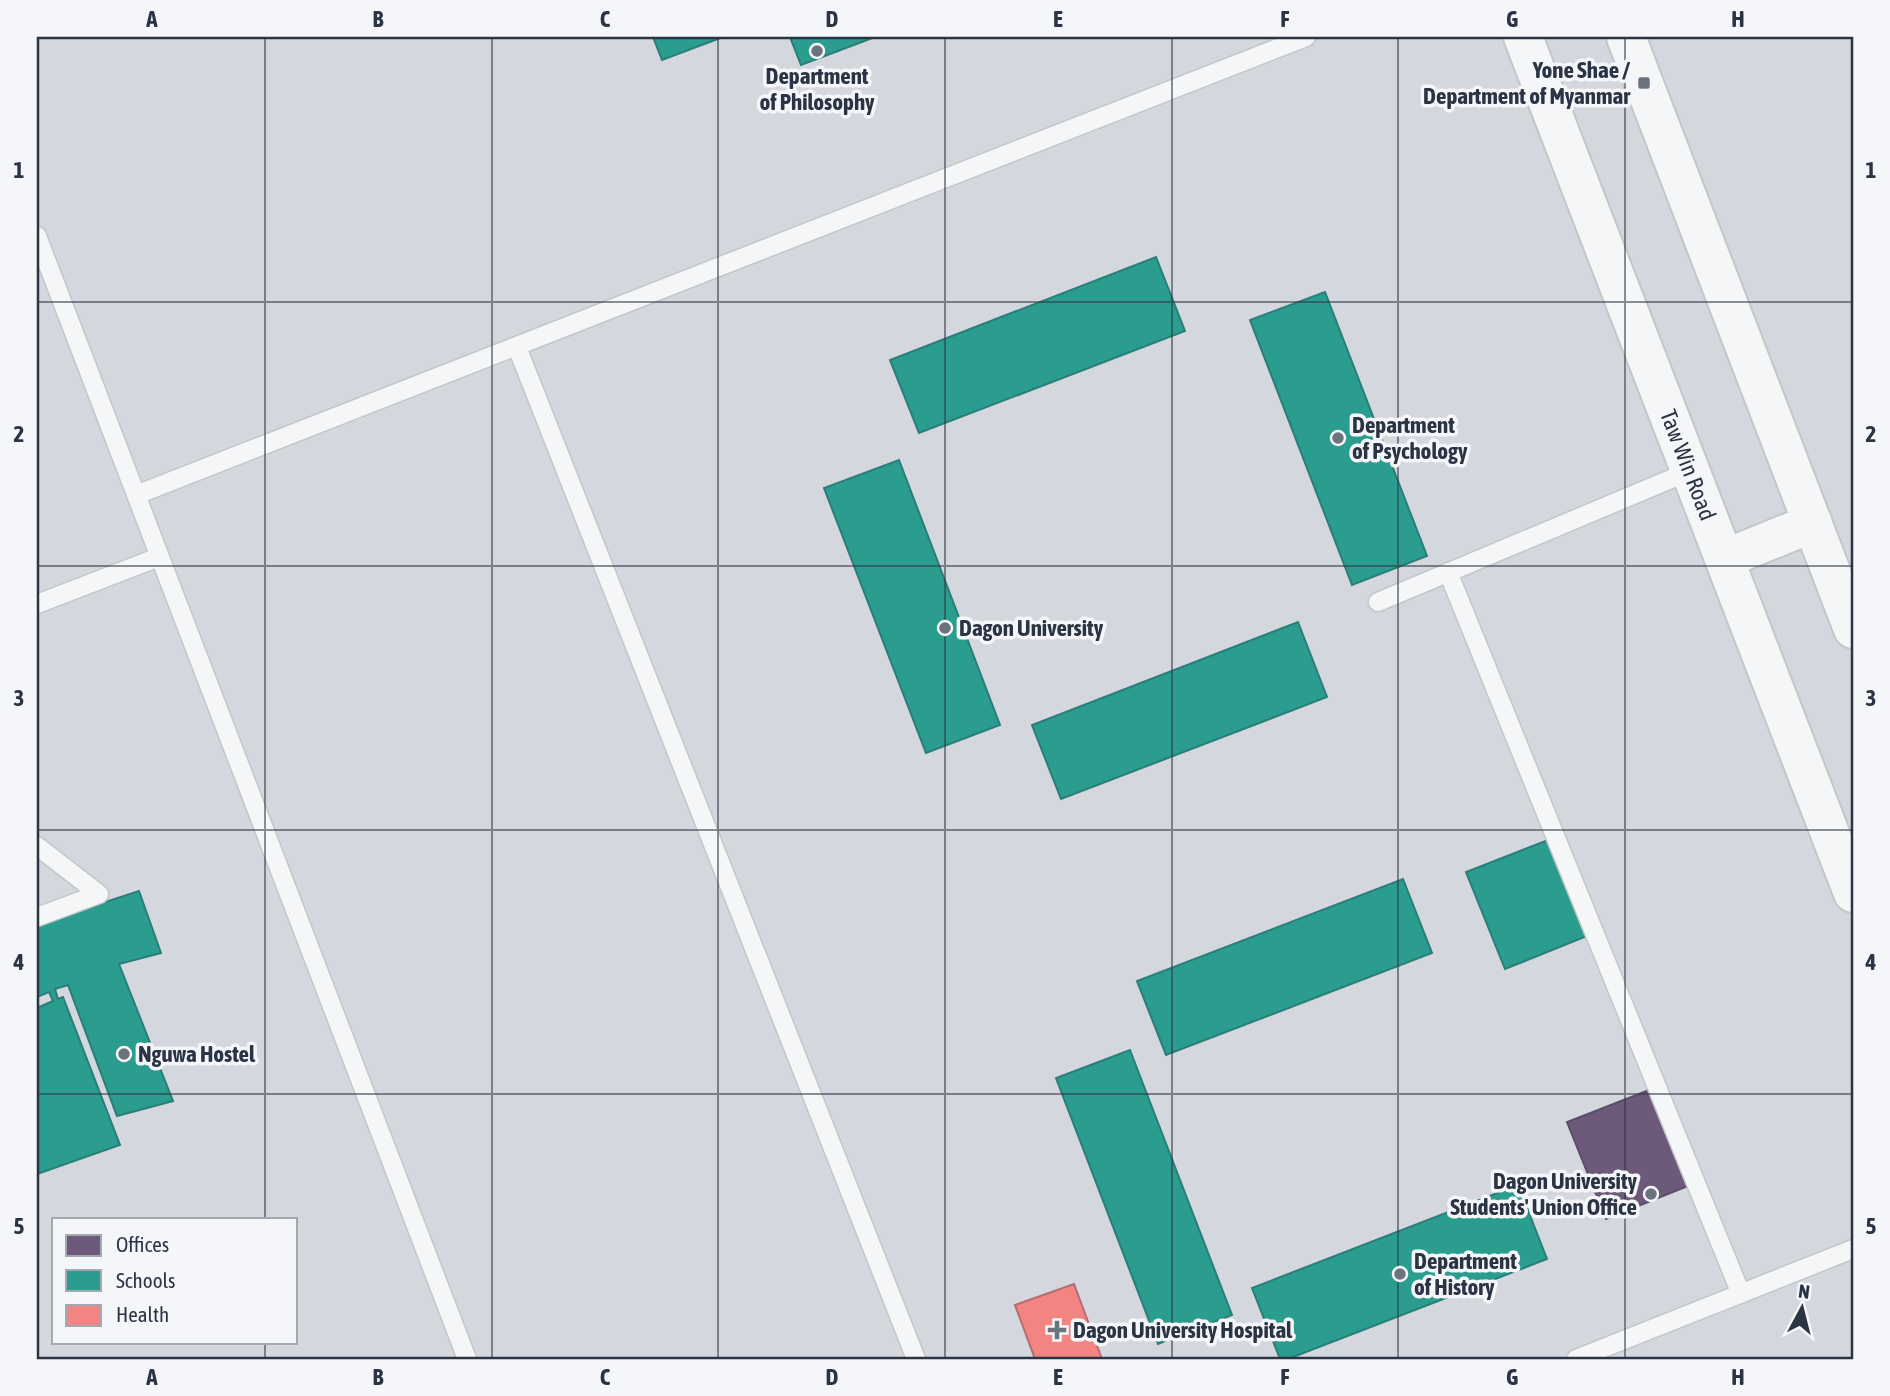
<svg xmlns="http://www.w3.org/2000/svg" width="1890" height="1396" font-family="'Asap Condensed',sans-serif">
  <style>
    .built { fill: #d4d7dd; fill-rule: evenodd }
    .offices { fill: #6d597a; stroke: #594e6a; stroke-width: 2 }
    .schools { fill: #2a9d8f; stroke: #2a7e79; stroke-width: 2 }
    .health { fill: #f28482; stroke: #b66c70; stroke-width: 2 }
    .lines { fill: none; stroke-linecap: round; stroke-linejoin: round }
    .service-casing { stroke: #c4c6c8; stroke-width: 21 }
    .tertiary-casing { stroke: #c4c6c8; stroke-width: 42 }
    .service { stroke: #f5f6f7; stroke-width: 18 }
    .tertiary { stroke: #f5f6f7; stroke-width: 38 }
    .grid { fill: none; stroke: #2b3445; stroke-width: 2; stroke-opacity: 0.55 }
    .poi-dot { fill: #6c737f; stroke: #f4f6f9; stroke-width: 2.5 }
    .labels { text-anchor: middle; stroke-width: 7; stroke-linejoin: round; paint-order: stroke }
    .poi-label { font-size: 23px; font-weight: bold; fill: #2b3445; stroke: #f4f6f9; text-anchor: start }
    .street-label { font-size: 23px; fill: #2b3445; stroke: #f4f6f9 }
    .neatline { fill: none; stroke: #2b3445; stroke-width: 2.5 }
    .grid-label { font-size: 23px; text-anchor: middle; font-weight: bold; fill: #2b3445 }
  </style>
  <rect width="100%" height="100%" fill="#e6e8ea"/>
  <path class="built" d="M37,37H1853V1359H37ZM54,1219H296V1342H54Z"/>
  <path class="offices" d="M1649,1090L1688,1186L1606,1219L1567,1122Z"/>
  <path class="schools" d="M653,37H723L662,60Z
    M790,37H875L801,65Z
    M1156,257L1185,331L919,433L890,360Z
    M1325,292L1427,556L1352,585L1250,320Z
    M899,460L1000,725L926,753L824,488Z
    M1298,622L1327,697L1061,799L1032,725Z
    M1548,840L1587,936L1505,969L1466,872Z
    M1403,879L1432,953L1166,1055L1137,981Z
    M139,891L161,953L119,964L173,1101L117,1116L68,985L55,989L58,999L63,997L120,1145L37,1174V1008L53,1001L49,992L37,997V927L44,924L38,909L78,911Z
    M1130,1050L1232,1315L1158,1344L1056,1078Z
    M1518,1185L1547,1259L1288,1359H1280L1252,1288Z"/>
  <path class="health" d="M1074,1284L1102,1359H1035L1015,1305Z"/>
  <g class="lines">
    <defs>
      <path id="service" d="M37,236L467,1359
        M517,347L916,1359
        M136,495L1306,37
        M1448,572L1741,1294
        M1378,602L1690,471
        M37,604L159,557
        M37,846L99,894L37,917
        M1576,1359L1853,1249"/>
      <path id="tertiary" d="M1523,37L1853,893
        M1626,37L1853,629
        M1724,559L1813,523"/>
    </defs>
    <use href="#service" class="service-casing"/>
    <use href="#tertiary" class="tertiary-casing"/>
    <use href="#service" class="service"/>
    <use href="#tertiary" class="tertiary"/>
  </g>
  <path class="grid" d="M265,37V1219M492,37V1359M718,37V1359M945,37V1359M1172,37V1359M1398,37V1359M1625,37V1359M37,302H1853M37,566H1853M37,830H1853M37,1094H1853M265,1342V1359"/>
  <g class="poi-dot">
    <circle cx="817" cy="51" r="7"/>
    <rect x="1637" y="76" width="14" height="14" rx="3.5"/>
    <circle cx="1338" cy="438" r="7"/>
    <circle cx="945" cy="628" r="7"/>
    <circle cx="124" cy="1054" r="7"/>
    <circle cx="1651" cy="1194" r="7"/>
    <circle cx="1400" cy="1274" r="7"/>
    <path d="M1053.5 1319.5h7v7h7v7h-7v7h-7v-7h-7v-7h7z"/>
  </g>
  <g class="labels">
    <g class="poi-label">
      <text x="1630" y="78" text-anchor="end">Yone Shae /<tspan x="1630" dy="26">Department of Myanmar</tspan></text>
      <text x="817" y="84" text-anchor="middle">Department<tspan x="817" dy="26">of Philosophy</tspan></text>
      <text x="1352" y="433">Department<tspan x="1352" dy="26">of Psychology</tspan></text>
      <text x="959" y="636">Dagon University</text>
      <text x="138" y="1062">Nguwa Hostel</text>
      <text x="1637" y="1189" text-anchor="end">Dagon University<tspan x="1637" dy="26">Students' Union Office</tspan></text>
      <text x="1414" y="1269">Department<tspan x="1414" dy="26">of History</tspan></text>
      <text x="1073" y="1338">Dagon University Hospital</text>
    </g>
    <g class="street-label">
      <text transform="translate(1688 465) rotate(69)" y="8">Taw Win Road</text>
    </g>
  </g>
  <rect width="1890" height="1396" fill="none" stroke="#f4f6f9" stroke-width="77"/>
  <rect x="52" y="1218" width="245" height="126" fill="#f4f6f9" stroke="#a4a8b1" stroke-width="2"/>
  <rect x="66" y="1235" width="35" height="21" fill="#6d597a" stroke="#a4a8b1" stroke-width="2"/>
  <text x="116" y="1252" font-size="21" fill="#2b3445">Offices</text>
  <rect x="66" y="1270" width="35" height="21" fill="#2a9d8f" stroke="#a4a8b1" stroke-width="2"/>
  <text x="116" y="1288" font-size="21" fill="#2b3445">Schools</text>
  <rect x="66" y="1305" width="35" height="21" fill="#f28482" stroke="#a4a8b1" stroke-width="2"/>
  <text x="116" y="1322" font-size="21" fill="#2b3445">Health</text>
  <g transform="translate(1802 1308) rotate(7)" stroke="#f4f6f9" stroke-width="5" paint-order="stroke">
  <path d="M0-5L12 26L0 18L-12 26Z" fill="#2b3445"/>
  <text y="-10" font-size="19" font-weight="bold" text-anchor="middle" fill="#2b3445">N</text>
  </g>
  <rect x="38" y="38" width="1814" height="1320" class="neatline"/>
  <g class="grid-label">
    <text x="152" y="27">A</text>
    <text x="378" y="27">B</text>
    <text x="605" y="27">C</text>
    <text x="832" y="27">D</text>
    <text x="1058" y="27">E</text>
    <text x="1285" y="27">F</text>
    <text x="1512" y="27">G</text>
    <text x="1738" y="27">H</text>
    <text x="19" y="178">1</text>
    <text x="1871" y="178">1</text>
    <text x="19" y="442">2</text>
    <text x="1871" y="442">2</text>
    <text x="19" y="706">3</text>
    <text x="1871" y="706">3</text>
    <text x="19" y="970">4</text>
    <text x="1871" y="970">4</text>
    <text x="19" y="1234">5</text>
    <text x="1871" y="1234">5</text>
    <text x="152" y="1385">A</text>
    <text x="378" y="1385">B</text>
    <text x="605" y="1385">C</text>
    <text x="832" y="1385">D</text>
    <text x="1058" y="1385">E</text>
    <text x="1285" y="1385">F</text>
    <text x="1512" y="1385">G</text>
    <text x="1738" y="1385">H</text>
  </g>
</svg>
